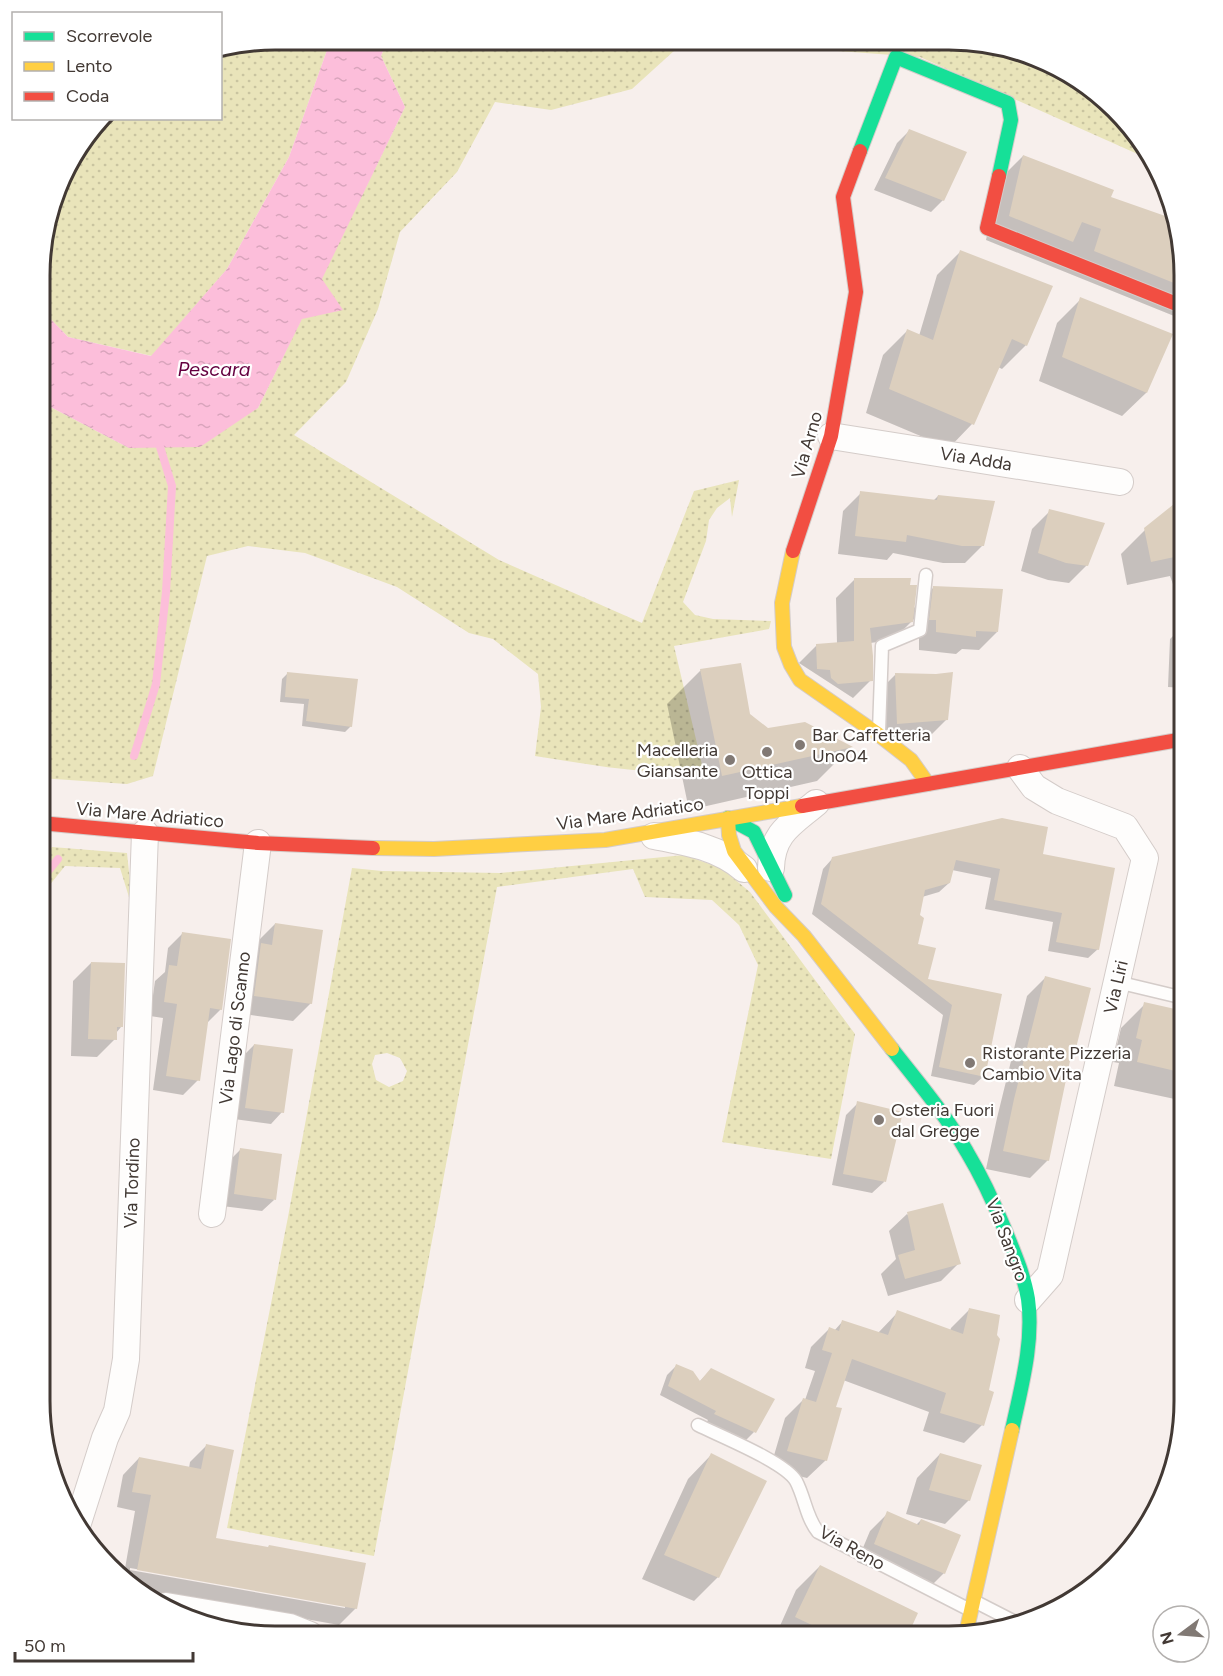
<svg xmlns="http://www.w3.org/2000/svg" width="1223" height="1676" font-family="Figtree,sans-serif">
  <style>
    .grass { fill: url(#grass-dots); fill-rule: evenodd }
    .water { fill: url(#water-ripples) }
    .shadow { fill: #0003; fill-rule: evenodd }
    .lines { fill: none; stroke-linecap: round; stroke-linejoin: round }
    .stream { stroke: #fcbeda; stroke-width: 8 }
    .building { fill: #dccfbe }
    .lane-casing { stroke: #d4ccc9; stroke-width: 15 }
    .street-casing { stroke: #d4ccc9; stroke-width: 28 }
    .fast-casing { stroke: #d4ccc9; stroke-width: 16 }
    .slow-casing { stroke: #d4ccc9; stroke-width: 16 }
    .jam-casing { stroke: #d4ccc9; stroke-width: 16 }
    .lane { stroke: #fefdfc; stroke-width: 12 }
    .street { stroke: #fefdfc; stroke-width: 26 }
    .fast { stroke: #16e098; stroke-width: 14 }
    .slow { stroke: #ffcf43; stroke-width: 14 }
    .jam { stroke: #f24e42; stroke-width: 14 }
    .poi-dot { fill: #817974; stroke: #fff; stroke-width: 2 }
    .labels { text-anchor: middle; stroke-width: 4.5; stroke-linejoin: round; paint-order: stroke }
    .street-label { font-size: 18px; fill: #423934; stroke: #fff }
    .poi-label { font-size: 18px; fill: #423934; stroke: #fff; text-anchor: start }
    .water-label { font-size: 20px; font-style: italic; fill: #640040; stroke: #fff }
    .rim { fill: none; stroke: #423934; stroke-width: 3 }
  </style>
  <defs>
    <pattern id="grass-dots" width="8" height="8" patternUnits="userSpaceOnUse" patternTransform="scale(1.5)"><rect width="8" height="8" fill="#e9e4ba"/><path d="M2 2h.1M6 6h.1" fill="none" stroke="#c9c4a0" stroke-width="1.8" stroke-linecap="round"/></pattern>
    <pattern id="water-ripples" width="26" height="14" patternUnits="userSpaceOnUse" patternTransform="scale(1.5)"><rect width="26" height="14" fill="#fcbeda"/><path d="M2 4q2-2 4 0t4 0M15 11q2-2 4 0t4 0" fill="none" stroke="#d9a4bc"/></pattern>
  </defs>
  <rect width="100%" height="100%" fill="#f7efec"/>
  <path class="grass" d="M274,39H331L289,157L227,269L152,356L68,337L41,309V243L70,157L102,119L220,118L221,48Z
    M388,39L686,40L632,89L551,110L495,102L457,172L400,232L378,309L346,382L294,435L499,560L642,623L694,491L739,480L732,517L730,498L717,508L709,520L706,541L683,602L695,615L713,619L771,621L769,629L674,646L703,769C647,777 590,764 535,756L541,707L538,674L493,639L469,633L397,587L305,553L248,546L207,556L153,776L127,784L40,778L41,402L129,448L258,408L405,107L381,56Z
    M822,41H980L1039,57L1092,87L1151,160L920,57L824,50Z
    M52,847L127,853L133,910L120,868L65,866L40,897V863Z
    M684,855L721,868L750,892L855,1034L831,1159L722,1142L758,965L739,925L712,900L645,897L633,869L497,887L374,1556L227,1528L288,1217L352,868L382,871L500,873ZM387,1053L400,1058L407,1071L403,1081L389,1087L376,1080L372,1064L375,1055Z"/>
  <path class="water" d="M331,39H388L381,56L405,107L322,279L343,310L302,319L258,408L200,447L129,448L41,402V309L68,337L151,356L227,269L289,157Z"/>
  <path class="shadow" d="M909,131L943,200L931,212L874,190L897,143Z
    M1023,156L1109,198L1171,219L1184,274V320L986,240L999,180Z
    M961,251L1026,345L1002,369L998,367L972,424L949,448L866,413L883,355L907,331L919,336L937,275Z
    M1081,299L1171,335L1146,393L1122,416L1039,381L1057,323Z
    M861,493L933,501L938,496L983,545L965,563H943L893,553L887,560L838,554L843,511Z
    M1184,498V585L1174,587L1170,576L1127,585L1121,554L1145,530Z
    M1050,511L1087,565L1069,583L1048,580L1021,571L1032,529Z
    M854,580L913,609L934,587L997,632L979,650L962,649L956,654L919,650V637L912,638L914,619L893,640L870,643L871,680L853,698L799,663L817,645L837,644L836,598Z
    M1184,625V688L1168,687L1170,639Z
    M40,662H52V689L40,700Z
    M701,670L767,730L851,747L817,781L689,810L667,704Z
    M288,673L351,726L345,732L302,726L304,704L280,702L282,679Z
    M896,674L947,719L929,737L880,741L878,692Z
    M1041,855L1098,949L1088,958L1048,951L1053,922L985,909L991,878L952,870L949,883L939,892L922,897L916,945L926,980L1001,995L984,1076L974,1085L931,1076L943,1015L812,914L823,869L832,859Z
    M275,924L311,1003L293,1021L237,1013L257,942Z
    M182,934L221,1009L206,1024L198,1080L183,1095L153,1090L163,1018L150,1016L155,981L165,972L168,948Z
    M91,963L121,1027L116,1033L115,1039L97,1057L71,1056L73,981Z
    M1045,978L1073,1056L1069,1060L1048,1160L1030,1178L986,1169L997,1118L1027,996Z
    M1145,1004L1184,1013V1101L1114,1086L1119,1063L1113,1062L1121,1028Z
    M254,1045L282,1112L271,1124L234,1119L242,1057Z
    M858,1103L884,1182L872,1193L832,1185L846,1115Z
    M241,1149L274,1200L262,1211L222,1206L229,1161Z
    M907,1214L959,1263L941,1281L888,1296L881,1274L896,1259L889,1231Z
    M969,1310L995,1336L982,1425L964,1443L923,1431L929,1412L843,1380L834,1408L826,1460L807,1478L770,1469L785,1418L803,1400H805L815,1371L805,1368L811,1347L829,1329L834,1331L842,1322L878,1333L898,1312L950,1331L951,1328Z
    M676,1366L699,1382L711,1370L754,1432L745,1441L706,1423L708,1420L660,1395L667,1375Z
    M206,1446L215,1539L356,1608L339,1625L133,1588L123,1580L135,1511L117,1507L123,1475L139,1458L189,1468L190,1462ZM130,1568L345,1605V1608L130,1570Z
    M940,1454L969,1500L945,1524L906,1514L917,1478Z
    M711,1455L718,1577L694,1601L642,1579L688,1479Z
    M888,1513L916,1525L921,1520L944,1573L926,1591L857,1562L870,1531Z
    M820,1566L905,1637H775L796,1590Z"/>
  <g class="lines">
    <path class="stream" d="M134,756L156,684L166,592L172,486L158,440
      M40,881L58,859"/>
  </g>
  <path class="building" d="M909,129L967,152L944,201L885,178Z
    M1023,155L1114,190L1111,197L1171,218L1184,274V287L1094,251L1101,229L1082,222L1073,242L1009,216Z
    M960,250L1053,286L1027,346L1012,339L974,425L889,389L907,329L933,340Z
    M1080,297L1173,334L1147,393L1062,357Z
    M860,491L937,500L938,495L995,501L984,546H962L907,535L906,542L855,536Z
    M1184,496V555L1151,562L1144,528Z
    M1049,509L1105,523L1088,566L1066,563L1038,553Z
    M854,578H911L910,585H917L913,622L870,628L873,656V681L838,684L831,678L830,670L817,669L816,644L854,641Z
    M933,586L1003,589L998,632L976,631V637L936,632V620H929Z
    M741,663L750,714L768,728L805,722L853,747L722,776L700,669Z
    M287,672L358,679L352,727L306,721L309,699L285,697Z
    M953,672L948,720L897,724L895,673L936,674Z
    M1002,818L1048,827L1043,854L1115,868L1099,950L1056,942L1062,913L994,900L1000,869L956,860L950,883L925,890L920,915L924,918L918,944L936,948L928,979L1002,994L985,1077L939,1067L952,1005L821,904L832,857Z
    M275,923L323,930L312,1004L254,996L261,943L272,945Z
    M182,932L231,939L222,1010L210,1008L200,1081L166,1076L177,1004L164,1002L169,965L177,966Z
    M91,962L125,963L123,1027H117V1040L88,1039Z
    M1045,976L1091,988L1074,1056H1071L1049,1161L1003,1151L1014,1099Z
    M1144,1002L1184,1011V1073L1137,1062L1142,1040L1136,1038Z
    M254,1044L293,1049L284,1113L245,1108Z
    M857,1101L903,1112L886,1182L843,1174Z
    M240,1148L282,1154L276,1200L234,1194Z
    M943,1203L961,1264L905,1279L898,1255L915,1250L907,1212Z
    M969,1308L1000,1315L997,1335L1000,1339L989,1390L994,1392L984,1426L940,1413L946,1393L852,1359L836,1407L842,1408L827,1461L787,1451L803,1398L816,1402L832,1353L822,1350L829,1327L839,1331L842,1320L888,1335L897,1310L963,1334Z
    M676,1364L693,1371L700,1381L711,1368L775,1399L756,1433L714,1414L716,1411L668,1386Z
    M206,1444L234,1450L216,1538L268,1547L269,1545L366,1563L357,1609L137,1570L151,1495L132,1492L139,1457L201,1469Z
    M711,1453L767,1481L719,1578L664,1555Z
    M940,1453L982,1465L970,1501L929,1490Z
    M887,1511L919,1525L921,1519L961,1535L945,1574L874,1544Z
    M820,1565L918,1613L907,1637H837L795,1617Z"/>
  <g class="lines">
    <defs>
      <path id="lane" d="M879,731L882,646L920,630L926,575
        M1117,982L1184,998
        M698,1425C720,1436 785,1462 796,1481C805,1498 806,1517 818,1532L970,1610
        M976,1602L1015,1622"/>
      <path id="street" d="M831,436L1120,482
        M1020,768L1034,787L1057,801L1125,827L1145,858L1050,1275L1028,1300
        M654,836C687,842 718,847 744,869
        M771,868C772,833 791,824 816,803
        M212,1214L258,843
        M77,1526L105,1438L117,1411L126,1359L145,833
        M166,1606L290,1627L310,1635"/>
      <path id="fast" d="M860,151L896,57L1008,103L1011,120L999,176
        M728,818L754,832L785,895
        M892,1049C918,1082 946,1115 967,1152C982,1177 994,1203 1005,1230C1014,1252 1024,1275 1028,1299C1034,1342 1021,1388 1012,1430"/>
      <path id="slow" d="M793,551L782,603L784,647L791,665L800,680L879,735L911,760L928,784
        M728,818L729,835L734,851L776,907L804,936L892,1049
        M373,848L434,849L605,840L802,806
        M966,1633L1012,1430"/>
      <path id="jam" d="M999,176L987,228L1184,307
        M793,551L831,436L856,292L843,197L860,151
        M802,806L1184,739
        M40,823L258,843L373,848"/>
    </defs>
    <use href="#lane" class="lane-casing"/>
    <use href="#street" class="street-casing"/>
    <use href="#fast" class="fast-casing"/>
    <use href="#slow" class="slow-casing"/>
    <use href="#jam" class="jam-casing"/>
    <use href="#lane" class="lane"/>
    <use href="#street" class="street"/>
    <use href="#fast" class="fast"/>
    <use href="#slow" class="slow"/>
    <use href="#jam" class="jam"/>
  </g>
  <g class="poi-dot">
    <circle cx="800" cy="745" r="6"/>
    <circle cx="767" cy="752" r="6"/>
    <circle cx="730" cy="760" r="6"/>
    <circle cx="970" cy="1063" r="6"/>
    <circle cx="879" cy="1120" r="6"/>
  </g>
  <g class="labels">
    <g class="street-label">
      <text transform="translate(807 445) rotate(-74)" y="6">Via Arno</text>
      <text transform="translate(976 459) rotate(9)" y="6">Via Adda</text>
      <text transform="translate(630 814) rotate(-8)" y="6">Via Mare Adriatico</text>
      <text transform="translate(150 815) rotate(5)" y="6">Via Mare Adriatico</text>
      <text transform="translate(1116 987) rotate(-77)" y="6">Via Liri</text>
      <text transform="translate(235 1028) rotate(-83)" y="6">Via Lago di Scanno</text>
      <text transform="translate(132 1183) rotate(-88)" y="6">Via Tordino</text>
      <text transform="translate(1007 1240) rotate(69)" y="6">Via Sangro</text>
      <text transform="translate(852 1548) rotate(29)" y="6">Via Reno</text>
    </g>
    <g class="poi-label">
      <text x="812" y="741">Bar Caffetteria<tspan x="812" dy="21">Uno04</tspan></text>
      <text x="718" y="756" text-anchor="end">Macelleria<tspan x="718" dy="21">Giansante</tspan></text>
      <text x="767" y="778" text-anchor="middle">Ottica<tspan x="767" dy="21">Toppi</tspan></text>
      <text x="982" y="1059">Ristorante Pizzeria<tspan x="982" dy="21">Cambio Vita</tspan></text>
      <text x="891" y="1116">Osteria Fuori<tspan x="891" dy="21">dal Gregge</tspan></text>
    </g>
    <g class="water-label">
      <text x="214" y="376">Pescara</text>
    </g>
  </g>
  <path d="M0 0H1223V1676H0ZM275 50H949A225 225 0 0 1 1174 275V1401A225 225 0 0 1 949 1626H275A225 225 0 0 1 50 1401V275A225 225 0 0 1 275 50Z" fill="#fff" fill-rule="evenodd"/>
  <path class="rim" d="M275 50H949A225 225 0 0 1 1174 275V1401A225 225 0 0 1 949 1626H275A225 225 0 0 1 50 1401V275A225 225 0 0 1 275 50Z"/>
  <rect x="12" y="12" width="210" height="108" fill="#ffffff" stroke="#b3b0ae" stroke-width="1.5"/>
  <rect x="24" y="32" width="30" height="9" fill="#16e098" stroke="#b3b0ae" stroke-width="1.5"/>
  <text x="66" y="42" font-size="18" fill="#423934">Scorrevole</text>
  <rect x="24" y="62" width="30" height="9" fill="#ffcf43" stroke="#b3b0ae" stroke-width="1.5"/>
  <text x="66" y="72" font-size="18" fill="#423934">Lento</text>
  <rect x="24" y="92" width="30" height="9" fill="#f24e42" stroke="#b3b0ae" stroke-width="1.5"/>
  <text x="66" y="102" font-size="18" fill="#423934">Coda</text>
  <g transform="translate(1181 1634) rotate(254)"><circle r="28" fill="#ffffff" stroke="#b3b0ae" stroke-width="1.5"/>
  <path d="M0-4.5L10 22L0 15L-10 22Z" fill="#817974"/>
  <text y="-9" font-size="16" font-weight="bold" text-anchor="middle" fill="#423934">N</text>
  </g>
  <path d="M15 1652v9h178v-9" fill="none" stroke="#423934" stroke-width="3"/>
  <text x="24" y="1652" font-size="18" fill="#423934" stroke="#ffffff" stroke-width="4.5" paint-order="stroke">50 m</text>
</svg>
